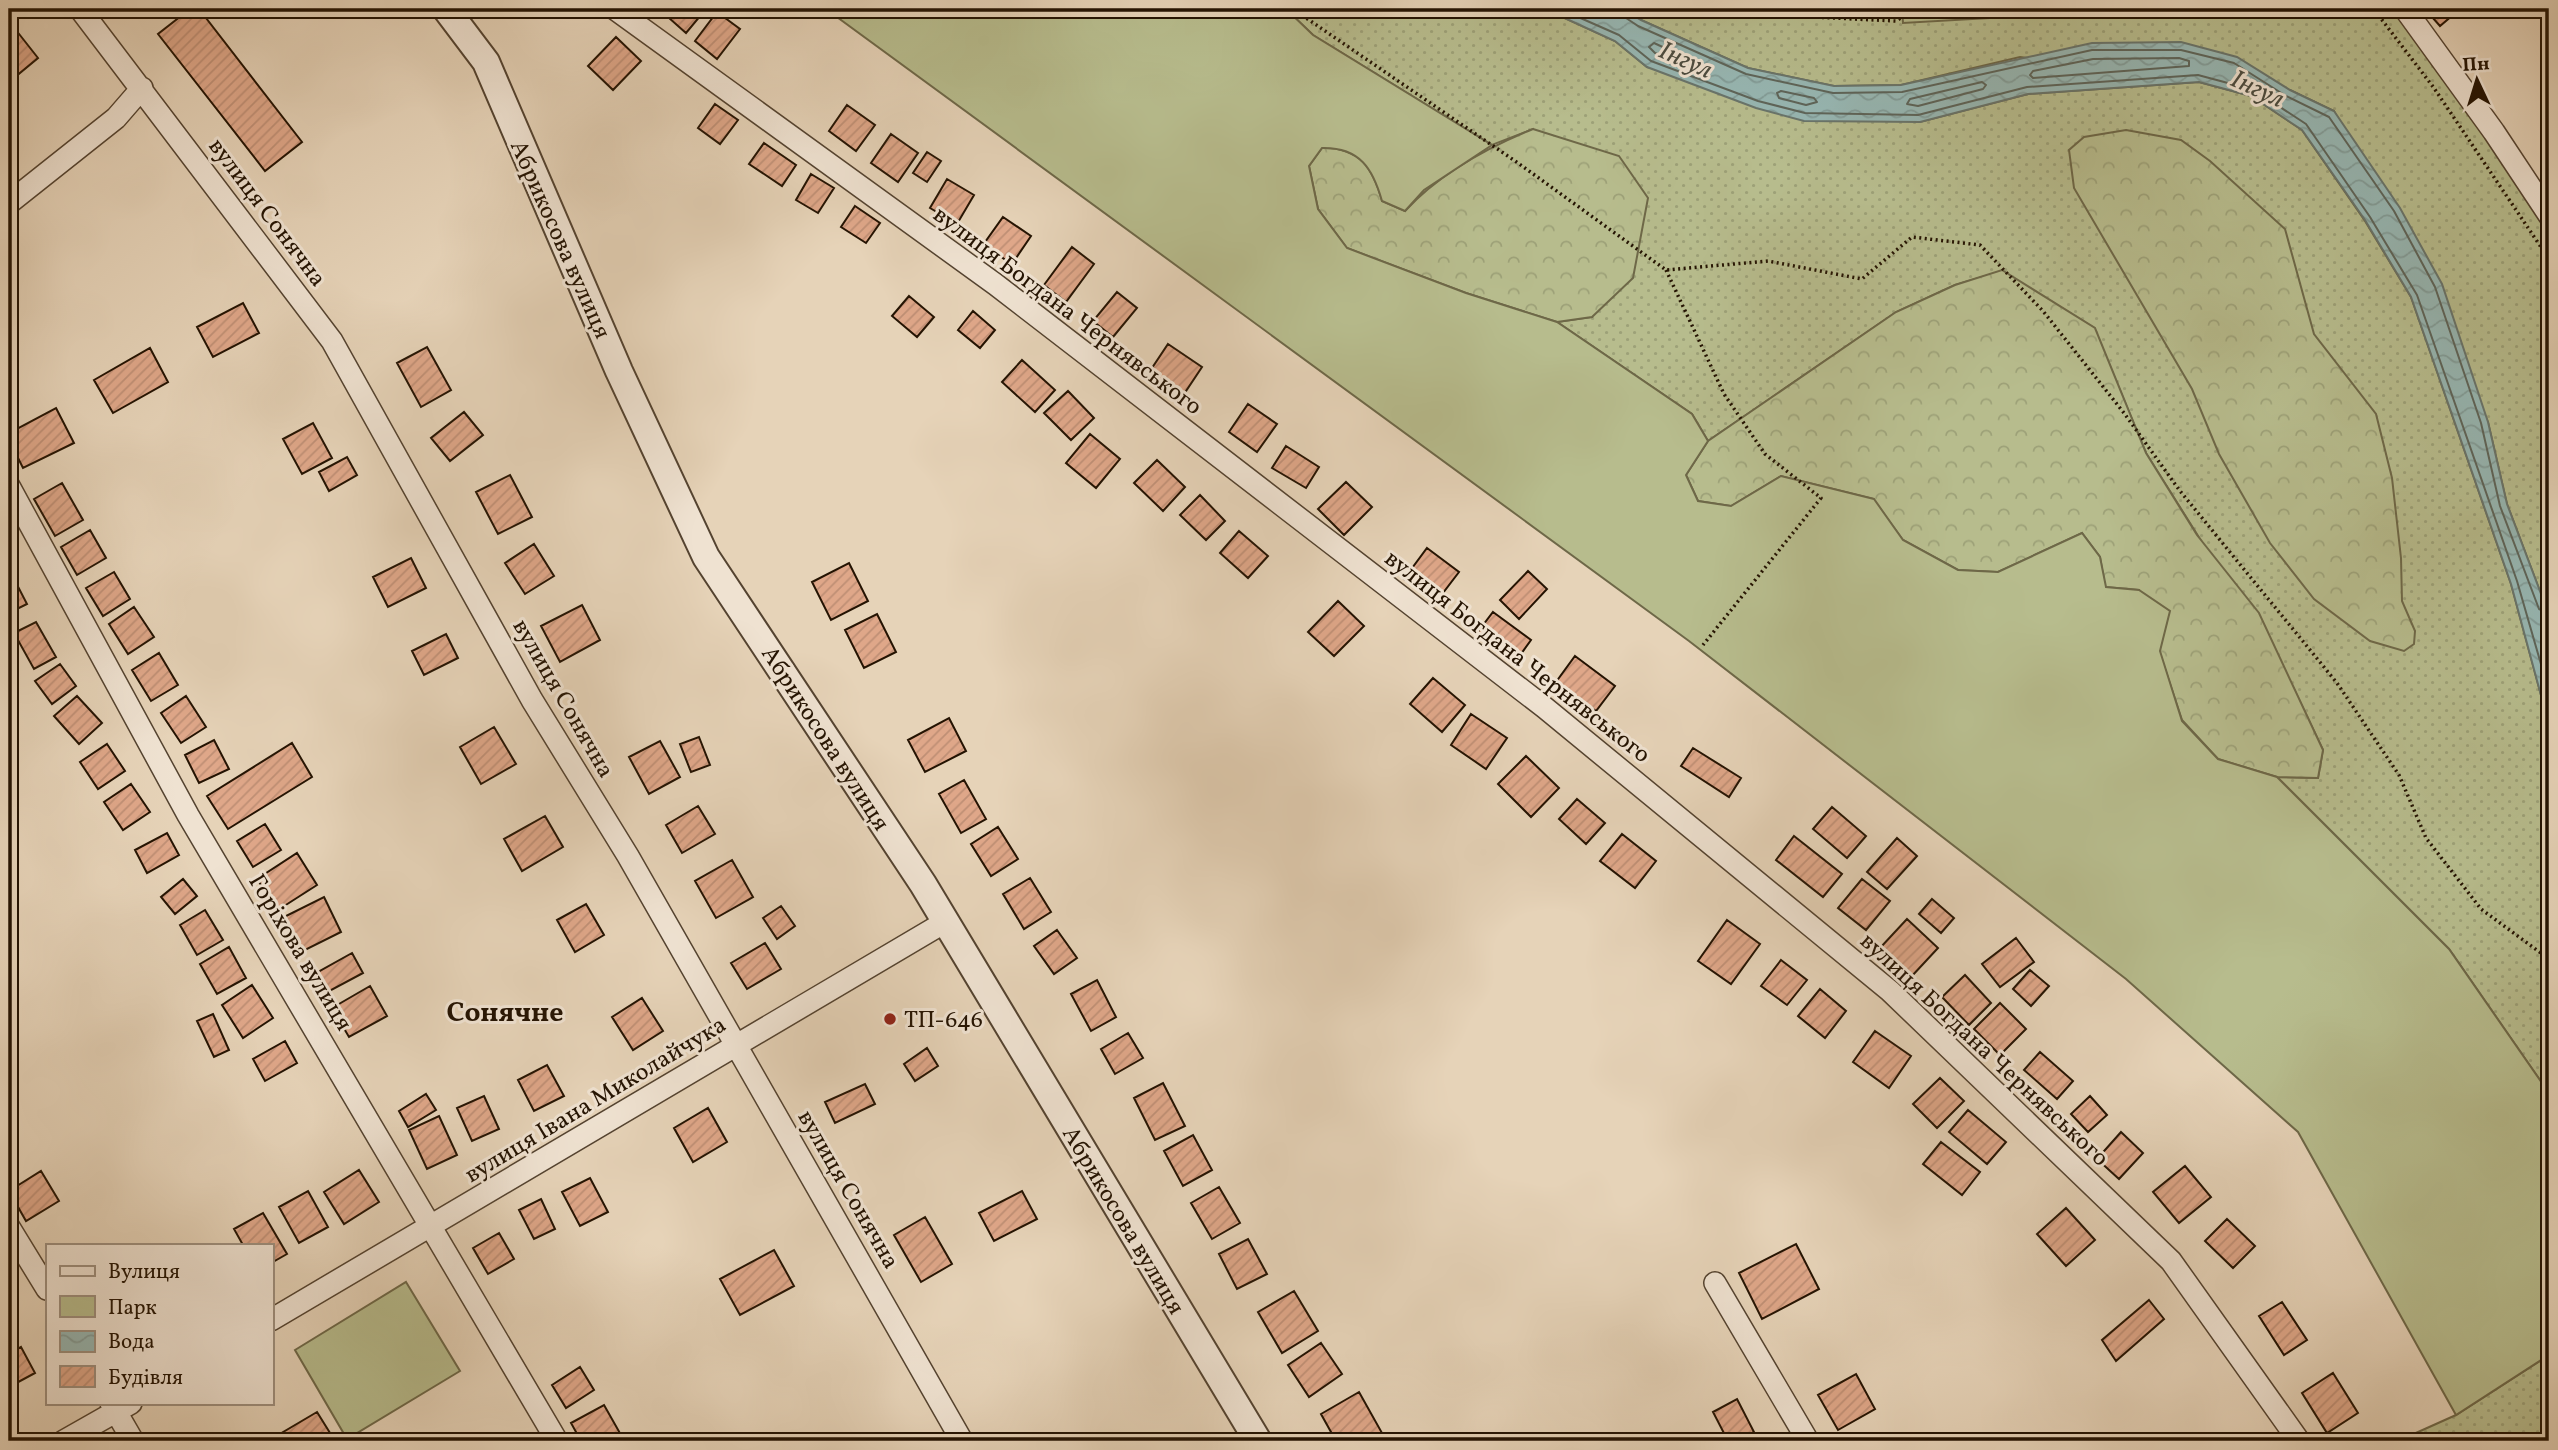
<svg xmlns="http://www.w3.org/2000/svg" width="2558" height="1450" font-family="Vollkorn,serif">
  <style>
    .grass { fill: url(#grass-dots); stroke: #6e6848; stroke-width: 2 }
    .forest { fill: url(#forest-crowns); stroke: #6e6848; stroke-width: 2 }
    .green { fill: #b7bc8d; stroke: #6e6848; stroke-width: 2 }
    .water { fill: url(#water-waves); stroke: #69756c; stroke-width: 2 }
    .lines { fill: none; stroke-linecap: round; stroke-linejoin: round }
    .shore { stroke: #5e655a; stroke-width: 2 }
    .building { fill: url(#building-hatch); stroke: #241302; stroke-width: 2 }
    .minor-casing { stroke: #544330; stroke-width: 24 }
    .tertiary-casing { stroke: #544330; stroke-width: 30 }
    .path { stroke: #241302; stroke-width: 3.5; stroke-dasharray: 2 3.5; stroke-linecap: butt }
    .minor { stroke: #efe2d1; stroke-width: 21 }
    .tertiary { stroke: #efe2d1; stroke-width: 26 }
    .poi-dot { fill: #8f2418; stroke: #efe2d1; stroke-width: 2.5 }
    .labels { text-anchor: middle; stroke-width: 6; stroke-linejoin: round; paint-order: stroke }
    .street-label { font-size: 24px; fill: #241302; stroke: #efe2d1 }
    .poi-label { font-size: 24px; fill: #241302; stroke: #efe2d1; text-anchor: start }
    .water-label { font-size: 26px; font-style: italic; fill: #4c4c40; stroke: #efe2d1 }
    .quarter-label { font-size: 28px; font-weight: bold; fill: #241302; stroke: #efe2d1 }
  </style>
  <defs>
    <pattern id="grass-dots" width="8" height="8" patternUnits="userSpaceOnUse" patternTransform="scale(1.75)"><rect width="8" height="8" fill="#b7bc8d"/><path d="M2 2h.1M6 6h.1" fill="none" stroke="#9da178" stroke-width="1.8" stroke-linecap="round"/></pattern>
    <pattern id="forest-crowns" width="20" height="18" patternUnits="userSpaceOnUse" patternTransform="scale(1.75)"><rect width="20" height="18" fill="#b7bc8d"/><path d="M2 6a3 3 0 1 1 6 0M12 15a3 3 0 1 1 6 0" fill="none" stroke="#9da178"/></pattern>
    <pattern id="water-waves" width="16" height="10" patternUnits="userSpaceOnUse" patternTransform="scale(1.75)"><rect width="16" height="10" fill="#97b7b3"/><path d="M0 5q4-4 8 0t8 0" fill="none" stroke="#829c98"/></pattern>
    <pattern id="building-hatch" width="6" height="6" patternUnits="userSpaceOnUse" patternTransform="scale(1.75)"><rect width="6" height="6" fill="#dfa789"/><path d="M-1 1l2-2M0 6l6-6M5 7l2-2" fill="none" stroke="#bf8f75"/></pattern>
  </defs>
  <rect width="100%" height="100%" fill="#e6d3b8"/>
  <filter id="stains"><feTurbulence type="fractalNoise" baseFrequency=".00286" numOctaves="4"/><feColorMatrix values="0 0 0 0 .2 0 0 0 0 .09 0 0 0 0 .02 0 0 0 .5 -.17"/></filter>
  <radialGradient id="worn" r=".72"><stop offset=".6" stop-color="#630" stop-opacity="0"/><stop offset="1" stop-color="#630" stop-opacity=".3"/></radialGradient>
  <path class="grass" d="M1286,9H1545L1615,41L1647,67L1920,122L2028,94L2199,82L2251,96L2302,130L2365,221L2411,297L2511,584L2549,725V1093L2449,949L2277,777L2318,778L2323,750L2293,687L2146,453L2094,328L2002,271L1955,285L1896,312L1708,441L1692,414L1557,322L1592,317L1533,129L1492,145L1313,35Z
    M1623,9H2411L2549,196V615L2507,504L2488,422L2334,111L2290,90L2020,57L1901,85L1834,86L1748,68L1641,20Z
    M2549,1355V1441H2398L2456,1415Z"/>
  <path class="forest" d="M1533,129L1619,156L1648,198L1633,278L1592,317L1557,322L1466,293L1347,248L1318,209L1309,166L1322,148C1360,147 1373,169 1382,201L1405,211C1440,173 1486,148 1533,129Z
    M2126,130L2181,140L2210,161L2285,229L2314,334L2376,414L2392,478L2401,558L2402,601L2415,631L2414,644L2404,651L2370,641L2314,599L2270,543L2219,454L2192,389L2074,188L2069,150L2084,137Z
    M2002,270L2095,328L2146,453L2197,535L2259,613L2323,750L2318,778L2277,777L2218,759L2182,720L2139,590L2105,587L2100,557L2082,533L1998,572L1958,570L1903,540L1873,499L1781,476L1731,506L1698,501L1686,475L1708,441L1896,312L1955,285Z"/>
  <path class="green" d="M826,9H1286L1313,35L1492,145L1424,190L1405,211L1382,201C1373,169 1360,147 1322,148L1309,166L1318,209L1347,248L1466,293L1557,322L1692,414L1708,441L1686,475L1698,501L1731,506L1781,476L1874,499L1903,540L1958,570L1998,572L2082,533L2100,557L2106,587L2139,590L2170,611L2160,651L2182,721L2218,759L2277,777L2449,949L2549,1093V1355L2456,1415L2298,1132L2126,979L1689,641Z
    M1902,9H2060V14L1903,23Z
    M406,1282L460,1371L347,1439L295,1350Z"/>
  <path class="water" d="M1545,9H1623L1641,20L1748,68L1834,86L1901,85L2092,43L2181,42L2237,57L2290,90L2334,111L2400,208L2442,284L2488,422L2507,504L2549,615V725L2511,584L2411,297L2365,220L2302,130L2251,96L2199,82L2028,94L1920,122L1804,121L1756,108L1647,67L1615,41Z"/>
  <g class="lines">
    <path class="shore" d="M1560,9L1619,35L1651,61L1758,101L1805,113L1918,115L2027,87L2198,75L2254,90L2306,124L2370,217L2417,295L2517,581L2549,692
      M1621,9L1623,16L1638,26L1746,74L1833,93L1902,92L2092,50H2181L2234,63L2286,96L2329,117L2394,211L2435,287L2481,423L2500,506L2539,609L2549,614
      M1654,43L1680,55L1681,60L1677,61L1655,53L1649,47Z
      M2179,58L2189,61V66L2033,78L2030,75L2033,71L2093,59Z
      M1982,82L1986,85L1983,89L1918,106L1907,104L1910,99Z
      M1781,91L1814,98L1817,102L1806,105L1779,98L1777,93Z"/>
  </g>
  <path class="building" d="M190,9H199L302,142L265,171L158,34Z
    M677,9H706L686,33L669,18Z
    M2425,9H2460L2440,26Z
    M717,12L740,29L717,59L695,41Z
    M12,25L38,58L9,82V27Z
    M616,37L641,61L613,90L588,66Z
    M715,104L738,120L720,144L698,128Z
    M847,105L875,125L856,151L829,131Z
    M891,134L918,153L898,182L871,163Z
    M764,143L796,165L782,186L749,164Z
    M927,152L941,161L927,182L913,173Z
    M811,174L834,188L818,213L796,200Z
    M947,179L974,195L957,224L930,208Z
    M855,206L880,223L866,243L841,227Z
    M1003,217L1031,236L1012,264L983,245Z
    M1072,247L1094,264L1066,302L1044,285Z
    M1117,292L1137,308L1113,337L1093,321Z
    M909,296L934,317L917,337L892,316Z
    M243,303L259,333L213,357L197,327Z
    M973,311L995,330L980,348L958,330Z
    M1168,344L1202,367L1182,397L1148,374Z
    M427,347L451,390L421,407L397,363Z
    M150,348L168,382L113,413L94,380Z
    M1022,360L1055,390L1035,412L1002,382Z
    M1068,391L1094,418L1071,440L1044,413Z
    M1248,404L1277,424L1257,452L1229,432Z
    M56,408L74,443L23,468L9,440V433Z
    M464,412L483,435L450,461L431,438Z
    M313,423L332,458L302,474L283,439Z
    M1090,434L1120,459L1096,488L1066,463Z
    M1286,446L1319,467L1306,488L1272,468Z
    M347,457L357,475L329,491L319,472Z
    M1157,460L1185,487L1163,511L1134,483Z
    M510,475L532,517L498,534L476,492Z
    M1346,482L1372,507L1344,535L1318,509Z
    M62,483L83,520L55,536L34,499Z
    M1200,495L1225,521L1206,540L1180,515Z
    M90,530L106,558L77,575L61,547Z
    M1239,531L1268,556L1248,578L1220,553Z
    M534,544L554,576L525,594L505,563Z
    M1427,548L1459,572L1436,602L1404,579Z
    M411,558L426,588L388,607L373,577Z
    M849,563L868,601L831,620L812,582Z
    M1528,571L1547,589L1519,619L1500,600Z
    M114,572L130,599L103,616L86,588Z
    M11,573L27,604L9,613V574Z
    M1338,601L1364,626L1334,656L1308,632Z
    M582,605L600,640L560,662L541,626Z
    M134,607L154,637L128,654L109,624Z
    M1493,612L1531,640L1516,661L1477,633Z
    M877,614L896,652L864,668L845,630Z
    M36,622L56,657L34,669L14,633Z
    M446,634L458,658L424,675L412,651Z
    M159,653L178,685L151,701L132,670Z
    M1575,656L1615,686L1596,711L1556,682Z
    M60,664L76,686L52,704L35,681Z
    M1433,678L1465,705L1442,732L1410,704Z
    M77,696L102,723L79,744L54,716Z
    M186,696L206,727L181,743L161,713Z
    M1471,714L1507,738L1486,769L1451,745Z
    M949,718L966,751L925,772L908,740Z
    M494,727L516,764L481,784L460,747Z
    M699,737L710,765L691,772L680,744Z
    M214,740L229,769L199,783L185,755Z
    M660,741L680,777L649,794L629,757Z
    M292,743L312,777L228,829L207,796Z
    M107,744L125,771L98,789L80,762Z
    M1693,748L1741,778L1729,797L1681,766Z
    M1526,756L1559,788L1531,817L1498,784Z
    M964,780L986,819L961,833L939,794Z
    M131,784L150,812L123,830L104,802Z
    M1577,799L1605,823L1586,844L1559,819Z
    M698,806L715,834L682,853L666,825Z
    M1832,807L1866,836L1847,858L1813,829Z
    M545,816L563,847L522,871L504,839Z
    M265,824L281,850L253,867L237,841Z
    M998,827L1018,859L991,876L971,844Z
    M167,833L179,855L147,873L135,850Z
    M1622,834L1656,861L1635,888L1600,861Z
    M1794,836L1842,874L1823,897L1776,860Z
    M1897,838L1917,856L1887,889L1867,872Z
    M297,853L317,885L278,910L257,879Z
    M732,860L753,897L716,918L695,881Z
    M1030,878L1051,912L1024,929L1003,894Z
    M183,879L197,896L175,914L161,897Z
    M1862,879L1890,901L1866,930L1838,908Z
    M324,897L341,932L297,954L280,919Z
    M1932,899L1954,918L1941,933L1919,914Z
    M586,904L604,935L575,952L557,920Z
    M781,906L795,926L777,939L763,918Z
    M205,910L223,940L197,955L180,925Z
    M1907,919L1938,948L1911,977L1880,948Z
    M1727,920L1760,944L1731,984L1698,961Z
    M1057,930L1077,958L1054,974L1034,946Z
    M2016,938L2034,962L2000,987L1982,964Z
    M765,943L781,969L747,989L731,963Z
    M229,947L246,978L217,994L200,964Z
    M352,953L363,973L322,995L311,976Z
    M1781,960L1807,980L1787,1005L1761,986Z
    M2030,970L2049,986L2031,1006L2013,989Z
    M1965,975L1991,1003L1969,1025L1942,997Z
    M1097,980L1116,1017L1091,1031L1071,994Z
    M252,985L273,1018L243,1038L222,1005Z
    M370,986L387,1016L349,1037L332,1008Z
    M1820,989L1846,1011L1825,1038L1798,1016Z
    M642,998L663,1031L633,1050L612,1017Z
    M2000,1003L2026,1029L2000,1055L1974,1029Z
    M213,1014L229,1050L214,1057L197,1021Z
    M1875,1031L1911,1056L1889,1088L1853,1062Z
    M1128,1033L1143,1058L1115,1074L1101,1049Z
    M285,1041L297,1063L265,1081L253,1059Z
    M927,1048L938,1066L915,1081L904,1064Z
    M2040,1052L2073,1081L2057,1099L2024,1070Z
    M547,1065L564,1096L534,1111L518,1080Z
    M1940,1078L1964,1101L1937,1128L1913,1104Z
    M1163,1083L1185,1126L1155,1140L1134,1098Z
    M865,1084L875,1104L835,1123L825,1102Z
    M426,1094L436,1110L408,1127L399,1111Z
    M484,1096L499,1129L472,1141L457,1108Z
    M2090,1096L2107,1115L2088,1132L2071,1114Z
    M708,1108L727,1142L693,1162L674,1128Z
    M1968,1110L2006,1142L1987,1164L1949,1132Z
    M439,1116L457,1155L427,1169L409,1130Z
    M2121,1132L2143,1153L2119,1179L2097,1159Z
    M1193,1135L1212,1170L1183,1186L1164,1151Z
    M1941,1142L1980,1172L1962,1195L1923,1164Z
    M2185,1166L2211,1197L2179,1223L2153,1192Z
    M359,1170L379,1202L344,1224L324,1192Z
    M41,1171L59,1201L26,1221L9,1191Z
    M590,1178L608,1212L580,1226L562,1192Z
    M1219,1187L1240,1223L1212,1239L1191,1203Z
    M308,1191L328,1227L299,1243L279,1207Z
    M1022,1191L1037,1219L994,1241L979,1213Z
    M541,1199L555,1229L534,1239L519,1210Z
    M2066,1208L2095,1240L2066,1266L2037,1234Z
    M263,1213L287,1254L271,1263V1245H243L234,1229Z
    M925,1217L952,1264L921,1282L894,1235Z
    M2227,1219L2255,1246L2233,1268L2205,1241Z
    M499,1233L514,1259L488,1274L473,1248Z
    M1248,1239L1267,1274L1237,1289L1219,1254Z
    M1796,1244L1819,1289L1762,1319L1739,1273Z
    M774,1250L794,1286L740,1315L720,1279Z
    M1294,1291L1318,1331L1282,1353L1258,1312Z
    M2149,1300L2164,1319L2116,1361L2102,1340Z
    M2282,1302L2307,1340L2284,1355L2259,1316Z
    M1321,1343L1342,1374L1309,1397L1288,1365Z
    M21,1347L35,1373L9,1387V1354Z
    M580,1367L594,1390L566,1408L552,1385Z
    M2333,1373L2358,1413L2327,1433L2302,1393Z
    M1856,1374L1875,1409L1838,1430L1818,1395Z
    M1359,1392L1382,1433L1368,1441H1336L1321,1414Z
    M1737,1399L1754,1432L1737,1441H1728L1713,1412Z
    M604,1405L621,1435L609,1441H581L571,1423Z
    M317,1412L335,1441H268Z"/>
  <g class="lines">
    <defs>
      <path id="minor" d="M80,9L332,341L532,700L628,856L962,1441
        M615,9L995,284L1544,707L1890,991L2171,1261L2299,1441
        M2405,9L2494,132L2549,215
        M9,203L116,118L142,88
        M9,486L188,815L557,1441
        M9,1227L47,1289
        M1715,1283L1808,1441
        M271,1320L945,922
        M111,1403L133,1441
        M64,1441L131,1403"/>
      <path id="tertiary" d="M446,9L486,62L619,371L706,557L923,884L1258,1441"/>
    </defs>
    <use href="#minor" class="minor-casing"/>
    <use href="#tertiary" class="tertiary-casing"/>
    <path class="path" d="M1293,9L1518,163L1666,270L1768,261L1862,279L1912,237L1980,245L2043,311L2124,413L2180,491L2337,683L2399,775L2426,838L2481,909L2549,959
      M1702,9L1707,12L1896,21L1915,9
      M2357,9L2379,16L2434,88L2549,259
      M1666,270L1724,394L1765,454L1821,498L1703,645"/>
    <use href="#minor" class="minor"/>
    <use href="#tertiary" class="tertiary"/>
  </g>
  <circle class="poi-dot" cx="890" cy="1019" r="7"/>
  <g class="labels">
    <g class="street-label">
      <text transform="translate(268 212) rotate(53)" y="8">вулиця Сонячна</text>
      <text transform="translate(561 239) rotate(66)" y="8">Абрикосова вулиця</text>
      <text transform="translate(1068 310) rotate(37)" y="8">вулиця Богдана Чернявського</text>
      <text transform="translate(1518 656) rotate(38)" y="8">вулиця Богдана Чернявського</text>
      <text transform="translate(564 698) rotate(60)" y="8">вулиця Сонячна</text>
      <text transform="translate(826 738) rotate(57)" y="8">Абрикосова вулиця</text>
      <text transform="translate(301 952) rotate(59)" y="8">Горіхова вулиця</text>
      <text transform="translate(1985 1049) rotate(43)" y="8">вулиця Богдана Чернявського</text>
      <text transform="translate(595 1099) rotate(-31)" y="8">вулиця Івана Миколайчука</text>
      <text transform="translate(849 1189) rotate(60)" y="8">вулиця Сонячна</text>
      <text transform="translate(1124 1220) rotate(59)" y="8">Абрикосова вулиця</text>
    </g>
    <g class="poi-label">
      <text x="904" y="1027">ТП-646</text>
    </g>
    <g class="water-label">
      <text transform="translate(1686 59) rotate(24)" y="9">Інгул</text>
      <text transform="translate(2258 88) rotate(25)" y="9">Інгул</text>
    </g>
    <g class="quarter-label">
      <text x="505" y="1021">Сонячне</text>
    </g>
  </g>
  <rect width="2558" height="1450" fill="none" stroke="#e6d3b8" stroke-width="35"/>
  <rect x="10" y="10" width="2537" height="1429" fill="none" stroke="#241302" stroke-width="3.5"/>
  <rect x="18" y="18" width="2523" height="1415" fill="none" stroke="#241302" stroke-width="2"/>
  <rect x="46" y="1244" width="228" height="161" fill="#efe2d1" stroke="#9e8f7e" stroke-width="2"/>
  <rect x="60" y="1266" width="35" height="10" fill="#efe2d1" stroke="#9e8f7e" stroke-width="2"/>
  <text x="108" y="1278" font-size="21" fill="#241302">Вулиця</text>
  <rect x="60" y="1296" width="35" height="21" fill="#b7bc8d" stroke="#9e8f7e" stroke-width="2"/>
  <text x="108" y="1314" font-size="21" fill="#241302">Парк</text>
  <rect x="60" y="1331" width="35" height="21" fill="url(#water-waves)" stroke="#9e8f7e" stroke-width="2"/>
  <text x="108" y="1348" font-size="21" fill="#241302">Вода</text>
  <rect x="60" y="1366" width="35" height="21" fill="url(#building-hatch)" stroke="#9e8f7e" stroke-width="2"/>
  <text x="108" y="1384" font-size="21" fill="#241302">Будівля</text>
  <g transform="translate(2477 80) rotate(356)" stroke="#efe2d1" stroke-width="5" paint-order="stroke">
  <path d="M0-5L12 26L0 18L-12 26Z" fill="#241302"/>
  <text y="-10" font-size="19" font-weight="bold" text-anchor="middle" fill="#241302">Пн</text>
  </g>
  <rect width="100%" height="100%" filter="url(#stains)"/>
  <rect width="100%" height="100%" fill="url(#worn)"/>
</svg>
